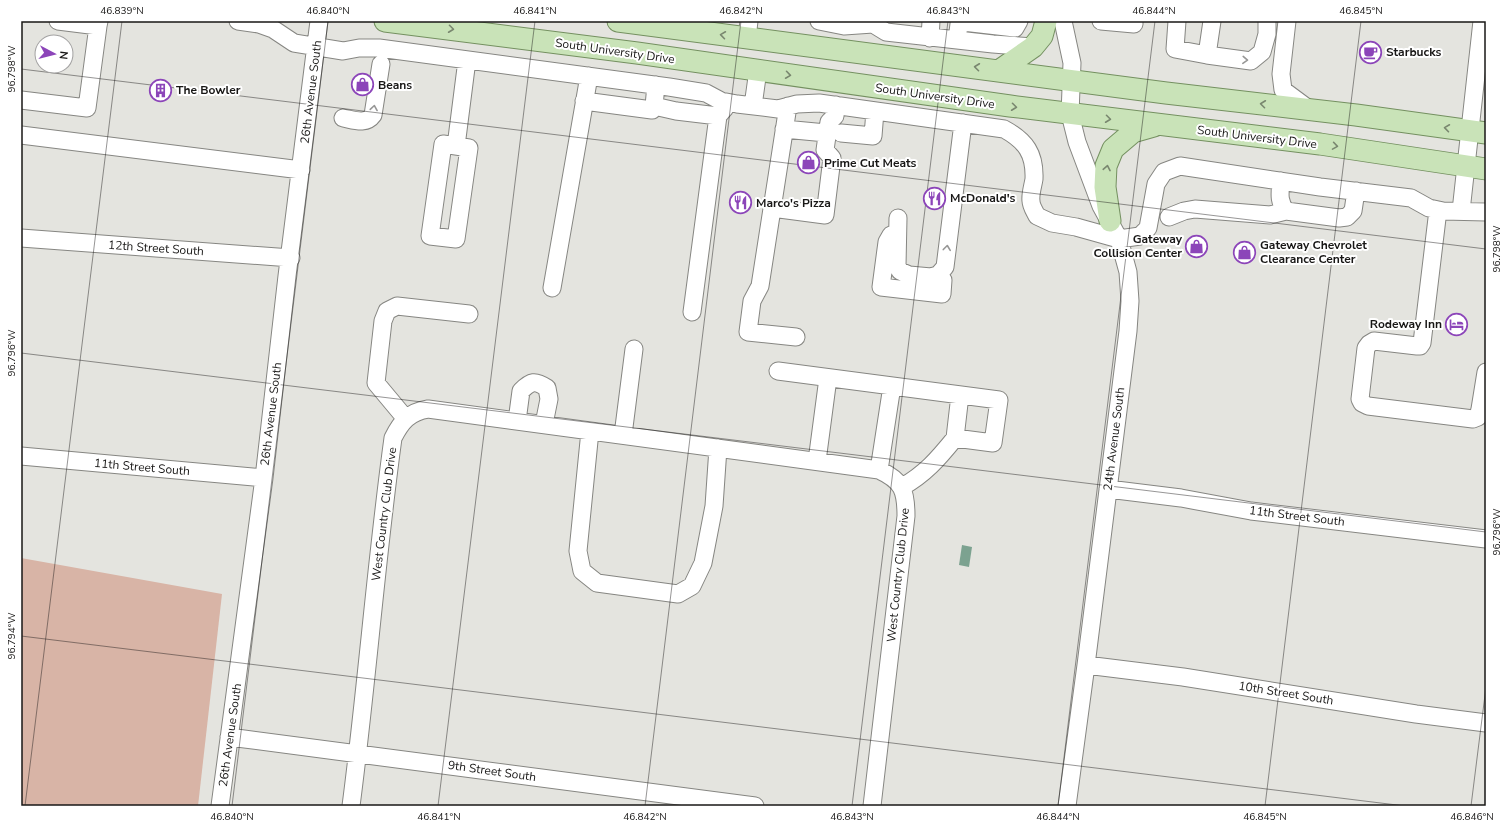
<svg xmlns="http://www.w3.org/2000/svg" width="1507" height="827" font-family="'Nunito Sans',sans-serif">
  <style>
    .green { fill: #d8b4a6 }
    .water { fill: #7ca290 }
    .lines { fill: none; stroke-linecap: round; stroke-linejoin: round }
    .minor-casing { stroke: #868682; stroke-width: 19 }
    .major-casing { stroke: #749060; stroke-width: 23 }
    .minor { stroke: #fff; stroke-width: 17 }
    .major { stroke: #c9e3b8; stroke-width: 21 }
    .oneway { stroke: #79876f }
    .oneway2 { stroke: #979796 }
    .ticks { fill: none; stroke: #181716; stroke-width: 1; stroke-opacity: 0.45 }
    .labels { text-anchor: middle; stroke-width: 4; stroke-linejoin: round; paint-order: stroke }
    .street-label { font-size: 12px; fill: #181716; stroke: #fff }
    .poi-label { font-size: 12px; font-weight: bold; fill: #181716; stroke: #fff; text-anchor: start }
    .neatline { fill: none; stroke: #181716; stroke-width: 1.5 }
    .ticks-label { font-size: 10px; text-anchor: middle; fill: #181716 }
  </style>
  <rect width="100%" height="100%" fill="#e4e4df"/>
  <path class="green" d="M21,558L222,594L198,806H21Z"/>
  <path class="water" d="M962,545L972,547L969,567L959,565Z"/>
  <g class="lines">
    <defs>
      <path id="minor" d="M58,21L98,26L99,21
        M238,21L259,24L273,29L294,43L343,51L359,48H379L669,87L706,93L721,101L737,104L778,109L797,104L819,103L1004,129C1026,141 1035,154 1034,179C1033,186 1030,194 1031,201C1031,206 1035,212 1037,216L1052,223L1076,227L1119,239L1140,236L1148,228L1156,184L1164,172L1180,166L1320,187L1411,198L1429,208L1443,211L1486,212
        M819,21L844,26L873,24L886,32L993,44L1033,47
        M1063,21L1072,63L1070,114L1077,142L1101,206L1119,239L1128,272L1130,301L1128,331L1086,665L1067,806
        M1101,21L1134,24V21
        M1177,21L1175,49L1207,55L1212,21
        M1287,21L1281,74L1283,90L1310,110
        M747,38L749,21
        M930,38L931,21
        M957,40L959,24L963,22L1015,28L1019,21
        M1207,55L1251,61L1262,52L1267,34V21
        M21,100L87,108L98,26
        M584,101L652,110L654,106L656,85
        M654,106L676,111L718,116L725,108
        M753,106L758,70
        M788,106L760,286L752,301L748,332L796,337
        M343,118C354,120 366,125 373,115L381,64
        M784,129L826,133
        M841,133L873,136L875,111
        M21,135L301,170
        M456,146L469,148L456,239L430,236L443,144L456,146L467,60
        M1281,181C1280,193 1278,201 1286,211L1339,218L1347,217L1353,211L1356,191
        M772,208L825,215L832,158L825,150L829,122L835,116L836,105
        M1438,210L1422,343L1420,346H1417L1374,341L1369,344L1366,348L1360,399L1362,403L1368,406L1473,419L1478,417L1480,409L1486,372
        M1461,211L1482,21
        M1169,217L1184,211L1195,209L1270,215L1286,211
        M898,218L897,266L900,271L909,275L931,277L938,275L945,267L963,123
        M891,235L887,242L881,287L942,294L943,280
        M21,238L291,258
        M552,288L589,76
        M692,312L718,116
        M778,371L999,400L993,443L955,438C938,459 925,474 902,487
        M406,419L376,383L383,321L387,311L397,306L469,314
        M517,421L521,391C531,381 535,380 547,388L549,399L544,424
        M590,431L578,551L582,571L597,583L678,594L692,586L703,563L714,506L718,448
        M623,435L634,349
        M955,438L960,395
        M21,456L264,478
        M817,461L828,378
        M879,470L892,386
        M1108,489L1181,498L1251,511L1486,539
        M1086,665L1183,677L1416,714L1486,723
        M229,737L755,806
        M220,806L264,478L287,276L319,21
        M351,806C367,684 376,561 393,438C401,422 409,412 428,409L879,470C903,481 906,491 906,516L872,806"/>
      <path id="major" d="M385,21L637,53L1010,106L1320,144L1486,169
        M618,21L1166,93L1356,115L1486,133
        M1000,70L1033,47L1042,36L1046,21
        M1110,221L1105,187L1106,166L1113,149L1133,132L1154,126"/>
    </defs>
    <use href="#minor" class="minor-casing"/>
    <use href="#major" class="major-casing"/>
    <use href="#minor" class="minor"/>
    <use href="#major" class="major"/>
  </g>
  <defs><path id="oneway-chevron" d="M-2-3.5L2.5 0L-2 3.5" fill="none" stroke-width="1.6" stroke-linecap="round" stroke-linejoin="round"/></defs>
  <g class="oneway">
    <use href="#oneway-chevron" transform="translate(451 29) rotate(7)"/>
    <use href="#oneway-chevron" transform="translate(723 35) rotate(-172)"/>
    <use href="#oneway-chevron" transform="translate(977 67) rotate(-173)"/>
    <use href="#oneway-chevron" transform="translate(788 75) rotate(8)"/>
    <use href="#oneway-chevron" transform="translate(1263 104) rotate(-173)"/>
    <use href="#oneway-chevron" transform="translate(1014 107) rotate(7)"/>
    <use href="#oneway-chevron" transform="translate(1108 119) rotate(7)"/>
    <use href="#oneway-chevron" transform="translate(1447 128) rotate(-172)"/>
    <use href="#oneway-chevron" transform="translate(1335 146) rotate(9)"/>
    <use href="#oneway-chevron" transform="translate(1107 168) rotate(-79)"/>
  </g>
  <g class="oneway2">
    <use href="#oneway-chevron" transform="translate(1245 60) rotate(3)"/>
    <use href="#oneway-chevron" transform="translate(374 108) rotate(-81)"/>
    <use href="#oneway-chevron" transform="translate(947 248) rotate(-83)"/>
  </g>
  <path class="ticks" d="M21,69L1486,249M21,353L1486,532M21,636L1405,806M25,806L122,21M232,806L328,21M438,806L535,21M645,806L741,21M852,806L948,21M1058,806L1155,21M1265,806L1361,21M1471,806L1486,687"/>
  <defs>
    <symbol id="cafe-ring" viewBox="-11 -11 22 22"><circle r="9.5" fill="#fff" stroke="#8c45b9" stroke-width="1.5"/><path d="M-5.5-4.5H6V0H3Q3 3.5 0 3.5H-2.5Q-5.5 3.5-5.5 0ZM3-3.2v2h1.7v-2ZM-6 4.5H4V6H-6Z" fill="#8c45b9"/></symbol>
    <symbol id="shop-ring" viewBox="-11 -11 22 22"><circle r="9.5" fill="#fff" stroke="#8c45b9" stroke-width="1.5"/><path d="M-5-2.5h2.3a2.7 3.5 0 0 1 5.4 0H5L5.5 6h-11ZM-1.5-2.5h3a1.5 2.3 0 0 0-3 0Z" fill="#8c45b9"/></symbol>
    <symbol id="building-ring" viewBox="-11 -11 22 22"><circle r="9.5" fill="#fff" stroke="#8c45b9" stroke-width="1.5"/><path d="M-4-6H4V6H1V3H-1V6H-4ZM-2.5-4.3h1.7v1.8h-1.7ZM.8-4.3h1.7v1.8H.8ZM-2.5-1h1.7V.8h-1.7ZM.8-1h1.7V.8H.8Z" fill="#8c45b9"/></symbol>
    <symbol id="restaurant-ring" viewBox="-11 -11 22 22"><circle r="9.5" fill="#fff" stroke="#8c45b9" stroke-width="1.5"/><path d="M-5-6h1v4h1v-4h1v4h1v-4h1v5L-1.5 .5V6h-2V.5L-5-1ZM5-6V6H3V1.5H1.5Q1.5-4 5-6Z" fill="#8c45b9"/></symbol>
    <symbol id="hotel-ring" viewBox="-11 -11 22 22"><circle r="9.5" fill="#fff" stroke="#8c45b9" stroke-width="1.5"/><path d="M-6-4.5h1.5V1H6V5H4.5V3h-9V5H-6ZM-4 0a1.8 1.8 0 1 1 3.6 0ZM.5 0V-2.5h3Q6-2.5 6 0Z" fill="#8c45b9"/></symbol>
  </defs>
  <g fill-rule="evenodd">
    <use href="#cafe-ring" x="1358" y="40" width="25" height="25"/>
    <use href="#shop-ring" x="350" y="72" width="25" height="25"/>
    <use href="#building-ring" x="148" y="78" width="25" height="25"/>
    <use href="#shop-ring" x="796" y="150" width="25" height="25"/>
    <use href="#restaurant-ring" x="922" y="186" width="25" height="25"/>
    <use href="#restaurant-ring" x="728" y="190" width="25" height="25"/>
    <use href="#shop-ring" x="1184" y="234" width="25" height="25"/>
    <use href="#shop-ring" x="1232" y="240" width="25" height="25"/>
    <use href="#hotel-ring" x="1444" y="312" width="25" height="25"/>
  </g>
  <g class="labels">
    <g class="street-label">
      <text transform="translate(615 51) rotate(8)" y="4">South University Drive</text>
      <text transform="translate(311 92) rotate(-83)" y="4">26th Avenue South</text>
      <text transform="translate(935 96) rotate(8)" y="4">South University Drive</text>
      <text transform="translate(1257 137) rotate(7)" y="4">South University Drive</text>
      <text transform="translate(156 248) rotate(4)" y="4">12th Street South</text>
      <text transform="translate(271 414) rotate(-83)" y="4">26th Avenue South</text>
      <text transform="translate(1114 439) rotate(-83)" y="4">24th Avenue South</text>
      <text transform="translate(142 467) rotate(5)" y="4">11th Street South</text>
      <text transform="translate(384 514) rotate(-83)" y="4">West Country Club Drive</text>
      <text transform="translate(1297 516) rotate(7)" y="4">11th Street South</text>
      <text transform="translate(898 575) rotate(-84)" y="4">West Country Club Drive</text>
      <text transform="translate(1286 693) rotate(9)" y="4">10th Street South</text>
      <text transform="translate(230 735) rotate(-82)" y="4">26th Avenue South</text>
      <text transform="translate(492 771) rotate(8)" y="4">9th Street South</text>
    </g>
    <g class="poi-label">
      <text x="1386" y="56">Starbucks</text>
      <text x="378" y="89">Beans</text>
      <text x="176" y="94">The Bowler</text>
      <text x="824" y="167">Prime Cut Meats</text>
      <text x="950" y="202">McDonald's</text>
      <text x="756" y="207">Marco's Pizza</text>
      <text x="1182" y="243" text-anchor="end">Gateway<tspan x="1182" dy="14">Collision Center</tspan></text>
      <text x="1260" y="249">Gateway Chevrolet<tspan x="1260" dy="14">Clearance Center</tspan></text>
      <text x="1442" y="328" text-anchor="end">Rodeway Inn</text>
    </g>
  </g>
  <rect width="1507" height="827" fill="none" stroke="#ffffff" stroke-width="44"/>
  <g transform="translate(54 54) rotate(97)"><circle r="19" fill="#ffffff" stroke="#a3a2a2"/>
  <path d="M0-3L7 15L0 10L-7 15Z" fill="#8c45b9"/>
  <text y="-6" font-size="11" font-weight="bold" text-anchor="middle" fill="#181716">N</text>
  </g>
  <rect x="22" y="22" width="1463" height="783" class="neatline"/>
  <g class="ticks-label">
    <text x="122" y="14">46.839°N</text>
    <text x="328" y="14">46.840°N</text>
    <text x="535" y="14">46.841°N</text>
    <text x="741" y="14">46.842°N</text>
    <text x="948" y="14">46.843°N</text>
    <text x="1154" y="14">46.844°N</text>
    <text x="1361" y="14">46.845°N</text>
    <text transform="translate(11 69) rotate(-90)" y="4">96.798°W</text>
    <text transform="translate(1496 249) rotate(-90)" y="4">96.798°W</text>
    <text transform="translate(11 353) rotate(-90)" y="4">96.796°W</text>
    <text transform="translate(1496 532) rotate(-90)" y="4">96.796°W</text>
    <text transform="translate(11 636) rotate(-90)" y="4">96.794°W</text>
    <text x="232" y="820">46.840°N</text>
    <text x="439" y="820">46.841°N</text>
    <text x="645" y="820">46.842°N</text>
    <text x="852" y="820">46.843°N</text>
    <text x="1058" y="820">46.844°N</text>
    <text x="1265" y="820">46.845°N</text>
    <text x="1472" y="820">46.846°N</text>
  </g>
</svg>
